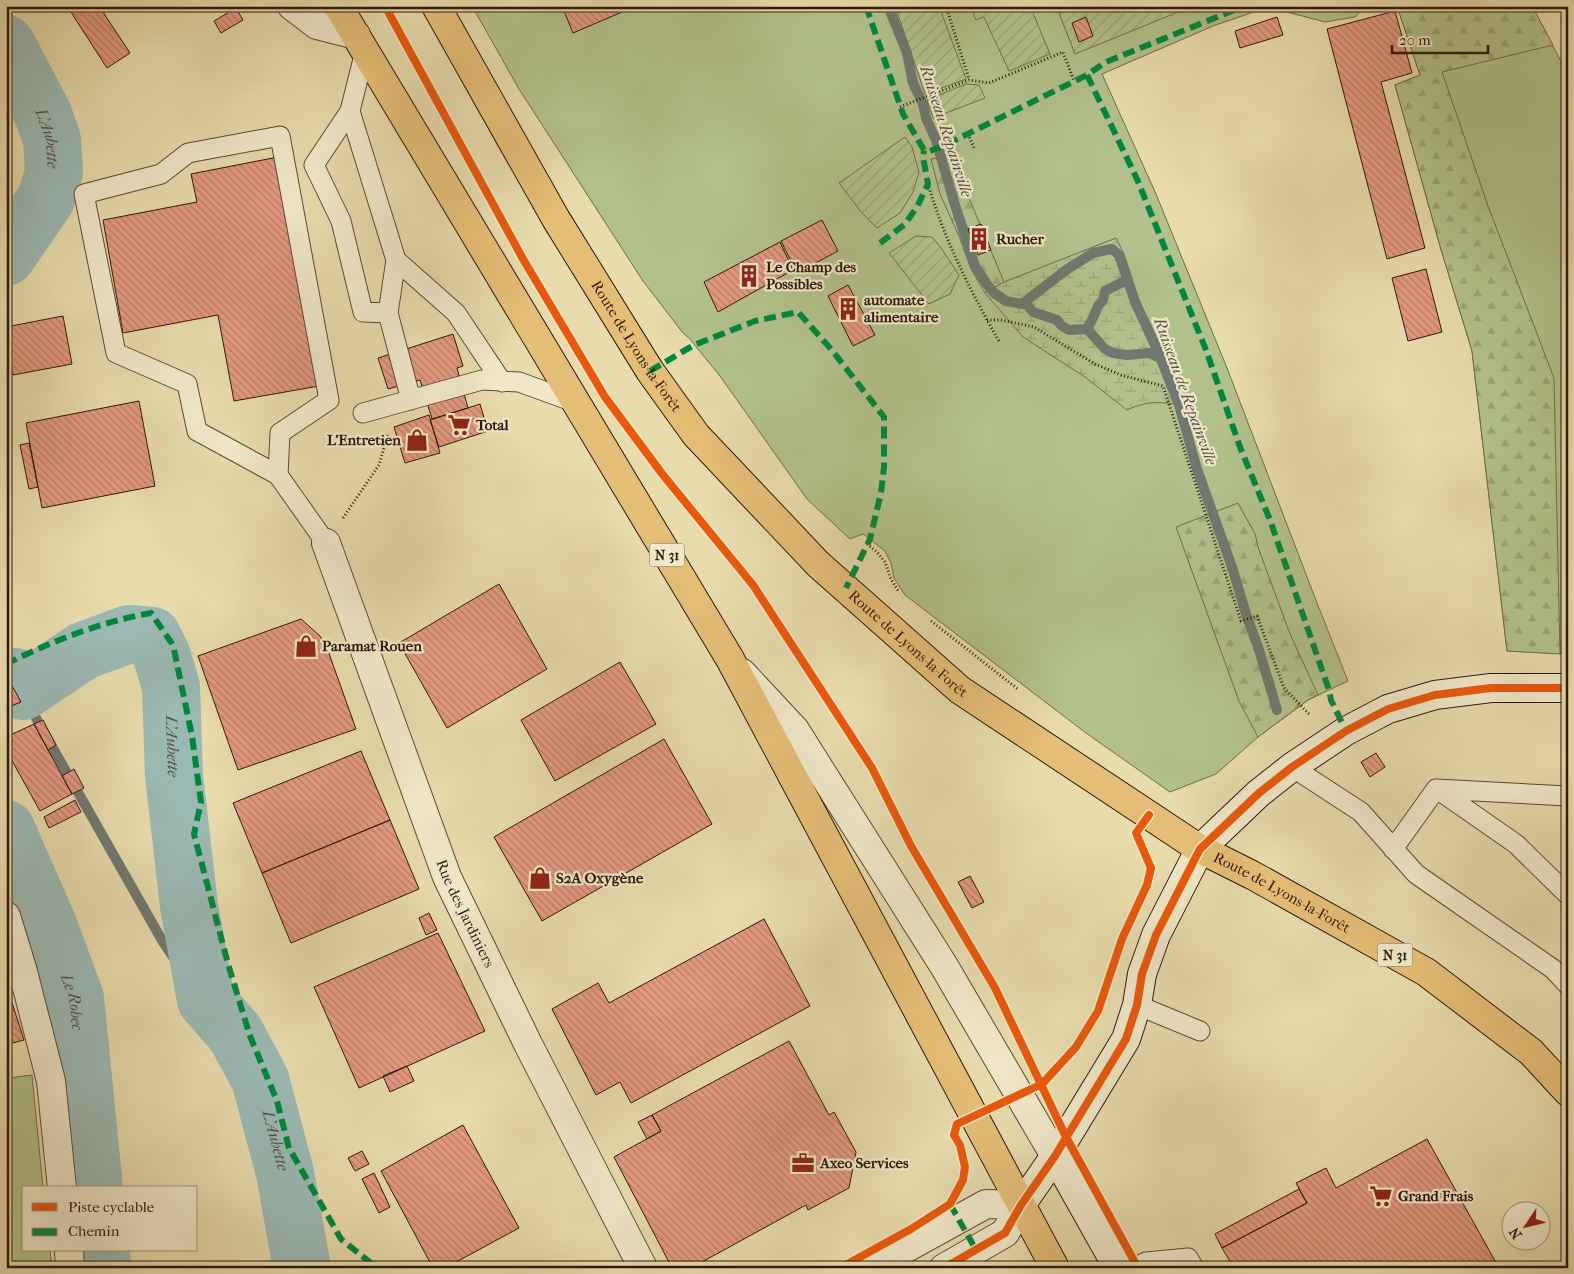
<svg xmlns="http://www.w3.org/2000/svg" width="1574" height="1274" font-family="'IM FELL French Canon',serif">
  <style>
    .green { fill: #b2c18c; stroke: #706c4a }
    .forest { fill: url(#forest-firs); stroke: #706c4a }
    .wetland { fill: url(#wetland-marsh); stroke: #706c4a }
    .garden { fill: url(#garden-furrows); stroke: #706c4a }
    .lines { fill: none; stroke-linecap: round; stroke-linejoin: round }
    .stream { stroke: #6f796f; stroke-width: 10 }
    .river { stroke: #9bb9b3; stroke-width: 58 }
    .building { fill: url(#building-back-hatch); stroke: #2e1809 }
    .lane-casing { stroke: #5c4932; stroke-width: 21 }
    .street-casing { stroke: #5c4932; stroke-width: 30 }
    .secondary-casing { stroke: #2e1809; stroke-width: 30 }
    .primary-casing { stroke: #2e1809; stroke-width: 30 }
    .path { stroke: #2e1809; stroke-width: 3; stroke-dasharray: 1 2.5; stroke-linecap: butt }
    .lane { stroke: #f0e8c9; stroke-width: 19 }
    .street { stroke: #f0e8c9; stroke-width: 28 }
    .secondary { stroke: #f0e8c9; stroke-width: 28 }
    .primary { stroke: #e4be76; stroke-width: 28 }
    .rail-casing { stroke: #2e1809; stroke-width: 5.5 }
    .rail { stroke: #f0e8c9; stroke-width: 4; stroke-dasharray: 11; stroke-linecap: butt }
    .quiet { stroke: #00873e; stroke-width: 6; stroke-dasharray: 12 6; stroke-linecap: butt }
    .cycleway-casing { stroke: #f0e8c9; stroke-width: 11 }
    .cycleway { stroke: #e8590c; stroke-width: 8 }
    .labels { text-anchor: middle; stroke-width: 4.5; stroke-linejoin: round; paint-order: stroke }
    .shield { fill: #f0e8c9; stroke: #685643; stroke-width: 1 }
    .shield-label { font-size: 14px; font-weight: bold; fill: #2e1809 }
    .poi-label { font-size: 15px; font-weight: bold; fill: #2e1809; stroke: #f0e8c9; text-anchor: start }
    .street-label { font-size: 15px; fill: #2e1809; stroke: #f0e8c9 }
    .water-label { font-size: 16px; font-style: italic; fill: #545044; stroke: #f0e8c9 }
  </style>
  <defs>
    <pattern id="forest-firs" width="22" height="20" patternUnits="userSpaceOnUse" patternTransform="scale(1.25)"><rect width="22" height="20" fill="#b2c18c"/><path d="M5 1l3.5 6h-7zM16 11l3.5 6h-7z" fill="#99a577"/></pattern>
    <pattern id="wetland-marsh" width="20" height="14" patternUnits="userSpaceOnUse" patternTransform="scale(1.25)"><rect width="20" height="14" fill="#b2c18c"/><path d="M1 5h8M5 5V1M11 12h8M15 12V8" fill="none" stroke="#99a577"/></pattern>
    <pattern id="garden-furrows" width="10" height="10" patternUnits="userSpaceOnUse" patternTransform="scale(1.25)"><rect width="10" height="10" fill="#b2c18c"/><path d="M-1 1l2-2M0 10L10 0M9 11l2-2" fill="none" stroke="#99a577"/></pattern>
    <pattern id="building-back-hatch" width="6" height="6" patternUnits="userSpaceOnUse" patternTransform="scale(1.25)"><rect width="6" height="6" fill="#e49982"/><path d="M-1 5l2 2M0 0l6 6M5-1l2 2" fill="none" stroke="#b97c69"/></pattern>
  </defs>
  <rect width="100%" height="100%" fill="#e8dbac"/>
  <filter id="stains"><feTurbulence type="fractalNoise" baseFrequency=".004" numOctaves="4"/><feColorMatrix values="0 0 0 0 .2 0 0 0 0 .09 0 0 0 0 .02 0 0 0 .5 -.17"/></filter>
  <radialGradient id="worn" r=".72"><stop offset=".6" stop-color="#630" stop-opacity="0"/><stop offset="1" stop-color="#630" stop-opacity=".3"/></radialGradient>
  <path class="green" d="M472,6H1532L1568,75V654L1507,651L1472,351L1440,246L1395,85L1420,75L1398,9L1361,11L1355,17L1325,22L1268,7L1213,26L1102,74L1156,194L1227,368L1317,603L1348,681L1308,700L1258,737L1216,774L1170,792L1086,733L905,595L894,578L891,563L885,551L863,534L850,539L807,499L720,376L689,338L683,333L643,281L519,89Z
    M32,1075L43,1188H24V1250H50L52,1268H6V1080L16,1077Z"/>
  <path class="forest" d="M1392,6H1532L1553,45L1442,72L1488,206L1554,378L1560,654L1507,651L1472,351L1440,246L1395,85L1420,75L1398,9H1392Z
    M951,155L1004,282L985,293L971,269L959,236L940,194L931,159Z
    M1238,503L1255,534L1259,550L1290,634L1318,695L1308,700L1258,737L1239,701L1176,527Z"/>
  <path class="wetland" d="M1116,238L1124,254L1139,300L1163,351L1183,405C1159,402 1149,400 1127,410L1085,377L1023,337L985,293L1004,282Z"/>
  <path class="garden" d="M895,6H939L966,79L925,94Z
    M970,6H1030L1050,54L1009,71L984,17L976,20Z
    M1076,6H1193L1075,54L1059,13Z
    M966,84L979,85L985,98L933,118L927,100Z
    M905,137L912,147L919,172L913,192L900,213L877,228L862,213L839,183Z
    M916,236L932,237L941,248L959,275L950,294L929,304L889,253Z"/>
  <g class="lines">
    <path class="stream" d="M888,6L907,53L913,83L923,104L926,118L936,140L954,202L975,266L986,283L994,293L1006,301L1022,304L1066,270L1093,253L1112,249L1119,255L1135,302L1158,352L1179,405L1197,469L1232,567L1246,614L1259,650L1277,710
      M1025,302L1033,312L1057,320L1062,326L1069,330L1087,329L1105,349L1113,353L1127,355L1149,353L1160,358
      M1087,329L1093,318L1098,306L1103,300L1105,291L1127,280
      M23,691L38,722L163,942L191,984L206,1000"/>
    <g class="river">
      <path id="s1" d="M6,44L43,114L52,140L54,172L46,199L6,257"/>
      <path id="s2" d="M15,677L23,691L83,651L129,634L152,636L162,656L171,687L174,776L189,906L206,1000L235,1033L260,1079L285,1173L302,1268"/>
      <path id="s3" d="M6,829L48,925L75,998L94,1188"/>
      <path d="M101,1250L102,1268"/>
    </g>
  </g>
  <path class="building" d="M67,6H99L130,53L107,68Z
    M562,6H636L573,33Z
    M1361,6H1392V9L1361,11Z
    M236,8L243,20L221,33L214,21Z
    M1395,11L1412,73L1381,82L1425,248L1387,259L1327,29Z
    M1086,17L1093,36L1079,42L1072,23Z
    M1277,17L1283,35L1240,48L1235,31Z
    M278,157L319,386L234,401L218,315L123,333L103,220L197,202L191,174Z
    M822,220L838,251L797,273L781,241Z
    M981,224L991,250L978,255L968,229Z
    M780,242L793,270L718,312L704,282Z
    M1426,269L1442,332L1408,341L1392,278Z
    M848,285L875,335L853,346L828,296Z
    M63,316L72,364L13,375L6,336V327Z
    M453,334L463,366L457,368L468,408L432,419L420,380L388,389L378,358Z
    M139,401L155,486L42,508L26,423Z
    M480,404L488,431L439,447L430,420Z
    M429,415L440,453L405,463L394,427Z
    M29,443L38,487L29,489L20,445Z
    M499,584L547,669L447,728L399,643Z
    M301,619L320,636L327,648L356,729L238,770L198,656Z
    M620,662L656,724L555,781L521,720Z
    M11,684L21,702L6,708V686Z
    M43,720L56,745L48,750L34,724Z
    M34,724L72,794L40,811L6,750V737Z
    M664,739L712,824L542,921L494,837Z
    M361,751L390,820L262,873L233,803Z
    M1376,753L1385,767L1370,777L1361,762Z
    M74,769L84,788L72,794L62,776Z
    M75,800L81,812L49,828L44,817Z
    M390,820L419,889L291,943L262,873Z
    M970,876L984,902L972,908L958,882Z
    M429,913L437,930L426,935L419,918Z
    M764,919L810,1006L631,1103L620,1082L596,1095L552,1009L598,983L609,1003Z
    M438,933L485,1031L359,1088L314,987Z
    M6,984L24,1040L6,1045Z
    M789,1041L829,1115L834,1112L856,1152L849,1188L808,1210L806,1205L691,1268H672L614,1157L661,1131L652,1115Z
    M407,1066L414,1081L390,1092L383,1076Z
    M652,1115L661,1131L647,1139L638,1122Z
    M463,1125L519,1228L445,1268H433L381,1171Z
    M1427,1139L1499,1268H1234L1222,1248L1307,1203L1296,1183L1326,1168L1336,1188Z
    M362,1151L369,1164L355,1171L348,1158Z
    M374,1173L390,1207L379,1213L362,1179Z
    M1299,1189L1307,1203L1222,1248L1215,1234Z"/>
  <g class="lines">
    <defs>
      <path id="lane" d="M365,51L350,111L396,260L456,313L502,382
        M350,111L314,165L341,221L363,312L388,313
        M396,260L388,313L411,400
        M363,413L482,380L519,382L577,403
        M278,475L280,433L329,400L280,136L188,153L161,174L84,194L116,353L187,384L197,431L278,475L326,543
        M1292,767L1361,812L1416,874L1553,969L1568,985
        M1437,789L1516,844L1568,895
        M1393,849L1436,789L1568,796
        M1137,1005L1200,1031
        M1134,1268L1146,1262L1188,1258L1194,1268"/>
      <g id="street">
        <path d="M292,6L317,25L356,35"/>
        <path id="s4" d="M326,543L447,877L528,1044L643,1268"/>
        <path d="M742,673L795,730L944,966L1055,1156"/>
        <path d="M6,916L22,968L51,1081L62,1188"/>
        <path d="M69,1250L70,1268"/>
        <path d="M870,1268L986,1204L1021,1205L1005,1233L944,1268"/>
      </g>
      <path id="secondary" d="M1055,1156L1118,1268
        M1021,1205L1055,1156L1126,1039L1137,1005L1142,974L1156,935L1200,849L1259,793L1292,767L1346,731L1388,709L1435,695L1491,688H1568"/>
      <g id="primary">
        <path d="M338,6L730,659L1055,1268"/>
        <path id="s5" d="M436,6L556,219L650,371L696,435L818,564L960,690L1200,849L1252,875L1426,972L1531,1052L1568,1092"/>
      </g>
    </defs>
    <use href="#lane" class="lane-casing"/>
    <use href="#street" class="street-casing"/>
    <use href="#secondary" class="secondary-casing"/>
    <use href="#primary" class="primary-casing"/>
    <path class="path" d="M946,6L969,79
      M900,107L969,80L989,83L1063,52L1074,81
      M968,134L975,150
      M928,184C944,239 971,292 1000,343
      M987,320H1001L1034,327L1095,364L1121,375L1163,386L1241,621L1257,616L1284,688L1309,714
      M343,518L379,465L388,434
      M867,544L877,552L885,562L891,579L899,592
      M931,621L1019,690"/>
    <use href="#lane" class="lane"/>
    <use href="#street" class="street"/>
    <use href="#secondary" class="secondary"/>
    <use href="#primary" class="primary"/>
    <defs>
      <path id="rail" d="M1564,6L1568,15"/>
    </defs>
    <use href="#rail" class="rail-casing"/>
    <use href="#rail" class="rail"/>
    <path class="quiet" d="M866,6L903,114L924,150L930,151L943,146L1087,75L1106,62L1244,6
      M1087,75L1137,179L1206,350L1240,447L1270,520L1329,690L1331,700L1346,731
      M880,243L904,225L917,207L928,184L923,157L924,150
      M650,371L694,345L755,321L798,312L831,349L884,417V467L881,493L870,539L846,588
      M6,664C50,642 103,621 151,613L173,645L192,736L201,802L194,834L228,964L250,1036L277,1101L289,1148L341,1239L372,1264L373,1268
      M950,1204L976,1250"/>
    <defs>
      <path id="cycleway" d="M385,6L523,259L605,397L663,475L753,585L872,768L911,846L995,988L1066,1137L1138,1268
        M840,1268L911,1229L950,1204L963,1180L965,1167L960,1145L954,1135L957,1124L1042,1084L1076,1047L1098,1011L1122,939L1147,885L1151,868L1136,833L1149,815
        M944,1268L1005,1233L1021,1205L1055,1156L1126,1039L1137,1005L1142,974L1156,935L1200,849L1259,793L1292,767L1346,731L1388,709L1435,695L1491,688H1568"/>
    </defs>
    <use href="#cycleway" class="cycleway-casing"/>
    <use href="#cycleway" class="cycleway"/>
  </g>
  <defs>
    <symbol id="building-bare" viewBox="-9 -9 18 18"><path d="M-4-6H4V6H1V3H-1V6H-4ZM-2.5-4.3h1.7v1.8h-1.7ZM.8-4.3h1.7v1.8H.8ZM-2.5-1h1.7V.8h-1.7ZM.8-1h1.7V.8H.8Z" fill="#8f2418" stroke="#f0e8c9" stroke-width="2.5" paint-order="stroke"/></symbol>
    <symbol id="supermarket-bare" viewBox="-9 -9 18 18"><path d="M-6-5.5h2.5l.6 2H6L4.5 2H-2.5L-4.4-4H-6ZM-1.5 3.2a1.3 1.3 0 1 0 .1 0ZM3 3.2a1.3 1.3 0 1 0 .1 0Z" fill="#8f2418" stroke="#f0e8c9" stroke-width="2.5" paint-order="stroke"/></symbol>
    <symbol id="shop-bare" viewBox="-9 -9 18 18"><path d="M-5-2.5h2.3a2.7 3.5 0 0 1 5.4 0H5L5.5 6h-11ZM-1.5-2.5h3a1.5 2.3 0 0 0-3 0Z" fill="#8f2418" stroke="#f0e8c9" stroke-width="2.5" paint-order="stroke"/></symbol>
    <symbol id="office-bare" viewBox="-9 -9 18 18"><path d="M-6-3h4V-5.5h4V-3h4V5H-6ZM-1-4.5V-3h2v-1.5ZM-6 0V1H6V0Z" fill="#8f2418" stroke="#f0e8c9" stroke-width="2.5" paint-order="stroke"/></symbol>
  </defs>
  <g fill-rule="evenodd">
    <use href="#building-bare" x="963" y="223" width="32" height="32"/>
    <use href="#building-bare" x="733" y="260" width="32" height="32"/>
    <use href="#building-bare" x="832" y="293" width="32" height="32"/>
    <use href="#supermarket-bare" x="443" y="409" width="32" height="32"/>
    <use href="#shop-bare" x="401" y="424" width="32" height="32"/>
    <use href="#shop-bare" x="290" y="630" width="32" height="32"/>
    <use href="#shop-bare" x="524" y="862" width="32" height="32"/>
    <use href="#office-bare" x="787" y="1147" width="32" height="32"/>
    <use href="#supermarket-bare" x="1365" y="1180" width="32" height="32"/>
  </g>
  <g class="labels">
    <g class="shield">
      <rect x="649.5" y="543.5" width="35" height="23" rx="4"/>
      <rect x="1377.5" y="943.5" width="35" height="23" rx="4"/>
    </g>
    <g class="shield-label">
      <text x="667" y="560">N 31</text>
      <text x="1395" y="960">N 31</text>
    </g>
    <g class="poi-label">
      <text x="996" y="244">Rucher</text>
      <text x="766" y="272">Le Champ des<tspan x="766" dy="17">Possibles</tspan></text>
      <text x="864" y="305">automate<tspan x="864" dy="17">alimentaire</tspan></text>
      <text x="476" y="430">Total</text>
      <text x="401" y="445" text-anchor="end">L'Entretien</text>
      <text x="322" y="651">Paramat Rouen</text>
      <text x="556" y="883">S2A Oxygène</text>
      <text x="820" y="1168">Axeo Services</text>
      <text x="1398" y="1201">Grand Frais</text>
    </g>
    <g class="street-label">
      <text dy="5" stroke="none"><textPath href="#s5" startOffset="395">Route de Lyons-la-Forêt</textPath></text>
      <text dy="5" stroke="none"><textPath href="#s5" startOffset="800">Route de Lyons-la-Forêt</textPath></text>
      <text dy="5" stroke="none"><textPath href="#s5" startOffset="1250">Route de Lyons-la-Forêt</textPath></text>
      <text dy="5" stroke="none"><textPath href="#s4" startOffset="396">Rue des Jardiniers</textPath></text>
    </g>
    <g class="water-label">
      <text transform="translate(947 131) rotate(72)" y="6">Ruisseau Repainville</text>
      <text dy="6" stroke="none"><textPath href="#s1" startOffset="104">L'Aubette</textPath></text>
      <text transform="translate(1186 391) rotate(70)" y="6">Ruisseau de Repainville</text>
      <text dy="6" stroke="none"><textPath href="#s2" startOffset="274">L'Aubette</textPath></text>
      <text dy="6" stroke="none"><textPath href="#s3" startOffset="186">Le Robec</textPath></text>
      <text dy="6" stroke="none"><textPath href="#s2" startOffset="690">L'Aubette</textPath></text>
    </g>
  </g>
  <rect width="1574" height="1274" fill="none" stroke="#e8dbac" stroke-width="25"/>
  <rect x="8" y="8" width="1559" height="1259" fill="none" stroke="#2e1809" stroke-width="2.5"/>
  <rect x="12" y="12" width="1549" height="1249" fill="none" stroke="#2e1809"/>
  <rect x="22" y="1186" width="175" height="65" fill="#f0e8c9" stroke="#a2957c"/>
  <rect x="32" y="1203" width="25" height="8" fill="#e8590c" stroke="#a2957c"/>
  <text x="68" y="1212" font-size="15" fill="#2e1809">Piste cyclable</text>
  <rect x="32" y="1228" width="25" height="8" fill="#00873e" stroke="#a2957c"/>
  <text x="68" y="1236" font-size="15" fill="#2e1809">Chemin</text>
  <g transform="translate(1526 1226) rotate(235)"><circle r="24" fill="#f0e8c9" stroke="#a2957c"/>
  <path d="M0-4L9 19L0 12L-9 19Z" fill="#8f2418"/>
  <text y="-8" font-size="14" font-weight="bold" text-anchor="middle" fill="#2e1809">N</text>
  </g>
  <path d="M1392 45v8h96v-8" fill="none" stroke="#2e1809" stroke-width="2.5"/>
  <text x="1399" y="45" font-size="15" fill="#2e1809" stroke="#f0e8c9" stroke-width="4" paint-order="stroke">20 m</text>
  <rect width="100%" height="100%" filter="url(#stains)"/>
  <rect width="100%" height="100%" fill="url(#worn)"/>
</svg>
